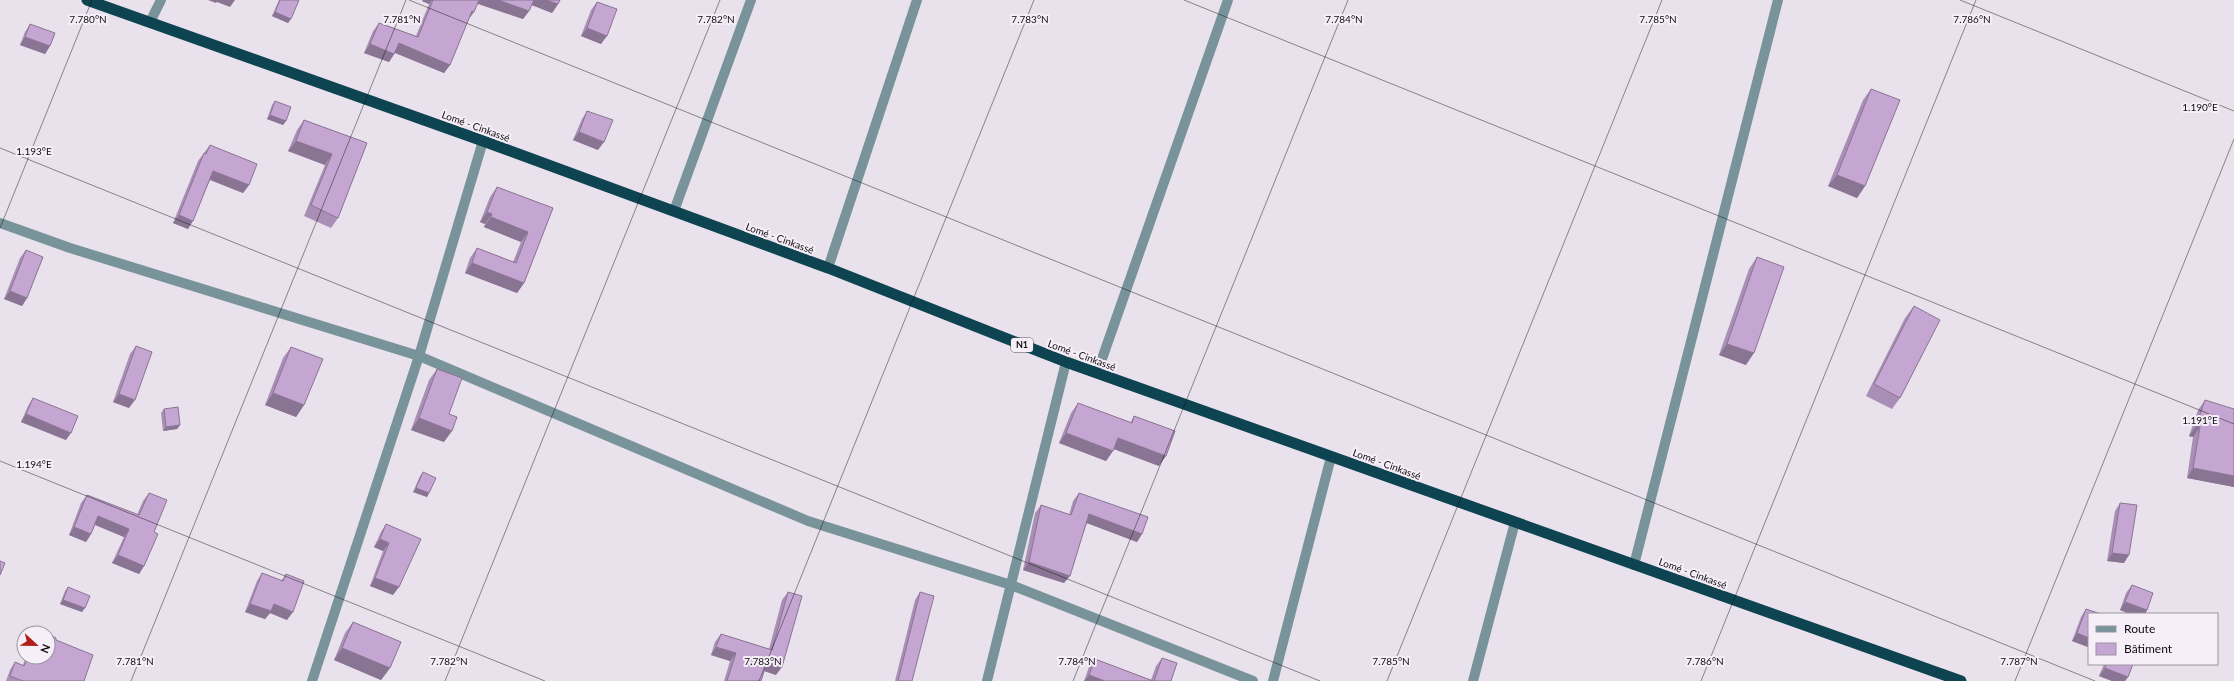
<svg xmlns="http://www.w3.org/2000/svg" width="2234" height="681" font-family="Lato,sans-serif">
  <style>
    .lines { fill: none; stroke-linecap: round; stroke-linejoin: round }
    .minor { stroke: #79939b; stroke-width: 10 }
    .trunk { stroke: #0e4451; stroke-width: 11 }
    .wall { fill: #a98fb5 }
    .shaded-wall { fill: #8a7493 }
    .building { fill: #c5a6d2; stroke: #8a7493 }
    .ticks { fill: none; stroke: #0f0d10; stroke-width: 1; stroke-opacity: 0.45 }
    .labels { text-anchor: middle; stroke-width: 4; stroke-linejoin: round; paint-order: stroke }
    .shield { fill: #f6eff9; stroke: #545156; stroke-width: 1 }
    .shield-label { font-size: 9px; font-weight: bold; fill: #0f0d10 }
    .street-label { font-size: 10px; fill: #0f0d10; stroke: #f6eff9 }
    .ticks-label { font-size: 10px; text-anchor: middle; fill: #0f0d10; stroke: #f6eff9; stroke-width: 4; stroke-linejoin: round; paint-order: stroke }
  </style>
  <rect width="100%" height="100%" fill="#e9e2ec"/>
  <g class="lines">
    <path class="minor" d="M150,22L161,0
      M674,211L751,0
      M0,223L70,248L419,356L808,521L1011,585L1253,681
      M828,268L917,0
      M1097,373L1228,0
      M1634,565L1778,0
      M312,681L419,356L483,141
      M987,681L1066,362
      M1273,681L1331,457
      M1473,681L1515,522"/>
    <path class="trunk" d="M87,0L483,141L828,268L1066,362L1961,681"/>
  </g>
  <path class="wall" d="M279,0H299L288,23L272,16Z
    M423,0H560L558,4L552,13L532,5L529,11L523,19L478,3L468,20L450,65L444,73L395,53L389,62L364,53L373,31L379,23L416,36L429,4L422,1Z
    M597,2L601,44L581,36L591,10Z
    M30,24L50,46L45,54L20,45L25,32Z
    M1871,89L1865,186L1857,198L1828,186L1863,100Z
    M275,101L286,121L283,125L267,119L272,105Z
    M587,111L598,150L573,140L582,119Z
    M304,120L367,143L338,218L331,228L304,216L325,165L288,151L297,130Z
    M210,145L249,185L243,193L210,180L188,229L173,223L198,161Z
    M497,187L553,208L524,283L517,293L465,273L470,258L477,248L513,262L521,242L484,227L485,224L480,222L490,197Z
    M26,250L27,298L22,306L4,299L20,258Z
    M1757,257L1746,365L1719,355L1749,269Z
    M1914,306L1900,398L1892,409L1866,396L1905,318Z
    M136,346L129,408L113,402L130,354Z
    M291,347L304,405L296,417L265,405L283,358Z
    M437,369L449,414L444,442L411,430L429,380Z
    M33,398L66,440L21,422L28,406Z
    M2205,400L2234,487L2187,478L2193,437L2189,436L2198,410Z
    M1078,403L1130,423L1134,416L1159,466L1114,449L1106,461L1059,443L1071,413Z
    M164,409L180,425L177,429L163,431L161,413Z
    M423,472L429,493L427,497L413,492L420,476Z
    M149,493L154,532L144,566L139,574L112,563L124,537L95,525L91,534L86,542L69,535L81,503L87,495L137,515L143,501Z
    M1079,493L1142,534L1137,542L1087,523L1064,583L1023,570L1035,513L1041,505L1069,515L1073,501Z
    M2120,503L2124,563L2107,561L2115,511Z
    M386,524L393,595L370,586L383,551L374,547L381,532Z
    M262,573L281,581L286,574L287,620L270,613L265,619L245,612L257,581Z
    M2132,585L2147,610L2145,614H2130L2120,610L2126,593Z
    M68,587L82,612L60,604L65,591Z
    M788,592L776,675L764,671L761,681H724L730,661L711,655L715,642L721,634L769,649L782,600Z
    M920,592L912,681H895L915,600Z
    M2086,609L2089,614V645L2088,647L2072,641L2081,617Z
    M353,622L390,668L381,680L334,660L345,633Z
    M56,640L84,681H6L10,670L15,662L23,665L26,657H48Z
    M1162,658L1171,681H1084L1089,667L1095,659L1151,680L1156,666Z
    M2104,664H2133L2128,677L2125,681H2112L2099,676Z"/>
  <path class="shaded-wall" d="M208,0H235L230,7L217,2L216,3Z
    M423,0H432L429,4L422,1Z
    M477,0H498L529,11L523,19L475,3Z
    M532,0H546L558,4L552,13L529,4Z
    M472,11L474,12L468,20Z
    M275,12L291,19L288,23L272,16Z
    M587,28L607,36L601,44L581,36Z
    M25,37L50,46L45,54L20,45Z
    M399,43L450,65L444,73L393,52Z
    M370,44L394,54L389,62L364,53Z
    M270,115L286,121L283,125L267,119Z
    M579,132L604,142L598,150L573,140Z
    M296,141L332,154L325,165L288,151Z
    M213,171L249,185L243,193L208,179Z
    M1837,175L1865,186L1857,198L1828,186Z
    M487,212L492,214L485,224L480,222Z
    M179,215L193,221L188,229L173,223Z
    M491,217L528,232L521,242L484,227Z
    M472,263L524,283L517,293L465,273Z
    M10,291L27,298L22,306L4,299Z
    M1727,344L1754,353L1746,365L1719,355Z
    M273,393L304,405L296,417L265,405Z
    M119,394L135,400L129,408L113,402Z
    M26,414L71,433L66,440L21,422Z
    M419,418L452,431L444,442L411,430Z
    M180,425L177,429L163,431L166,427Z
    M2196,426L2200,427L2193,437L2189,436Z
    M1066,433L1113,451L1106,461L1059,443Z
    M1118,438L1166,456L1159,466L1111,448Z
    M2193,468L2234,476V487L2187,478Z
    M416,488L429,493L427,497L413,492Z
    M1089,514L1142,534L1137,542L1084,522Z
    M98,516L129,529L124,537L93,524Z
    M74,527L91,534L86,542L69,535Z
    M380,539L389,543L383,551L374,547Z
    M2112,553L2129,555L2124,563L2107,561Z
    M118,555L144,566L139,574L112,563Z
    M1029,562L1070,576L1064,583L1023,570Z
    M375,578L399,587L393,595L370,586Z
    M63,600L85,608L82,612L60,604Z
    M2125,602L2147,610L2145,614H2130L2120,610Z
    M250,604H274L293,612L287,620L270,613L265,619L245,612Z
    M2077,633L2089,638V645L2088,647L2072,641Z
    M716,647L736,653L730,661L711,655Z
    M342,648L390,668L381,680L334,660Z
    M767,662L782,667L776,675L761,670Z
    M2105,668L2128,677L2125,681H2112L2099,676Z
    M1089,675L1105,681H1084Z"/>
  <path class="building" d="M280,0H299L291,19L275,12Z
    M433,0H479L474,12L472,11L450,65L399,43L394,54L370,44L379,23L418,37Z
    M498,0H534L529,11Z
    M546,0H560L558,4Z
    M597,2L617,9L607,36L587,28Z
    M30,24L55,33L50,46L25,37Z
    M1871,89L1900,100L1865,186L1837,175Z
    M275,101L291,107L286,121L270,115Z
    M587,111L613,120L604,142L579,132Z
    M304,120L367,143L338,218L311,205L332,154L296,141Z
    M210,145L257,164L249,185L213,171L193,221L179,215L204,153L206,154Z
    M497,187L553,208L524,283L472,263L477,248L516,263L528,232L491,217L492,214L487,212Z
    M26,250L43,257L27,298L10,291Z
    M1757,257L1784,267L1754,353L1727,344Z
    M1914,306L1940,320L1900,398L1874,384Z
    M136,346L152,352L135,400L119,394Z
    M291,347L323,359L304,405L273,393Z
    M437,369L462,378L449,414L457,417L452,431L419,418Z
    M33,398L78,416L71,433L26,414Z
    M2205,400L2234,409V476L2193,468L2200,427L2196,426Z
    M1078,403L1132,423L1134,416L1175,431L1166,456L1118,438L1113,451L1066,433Z
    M178,407L180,425L166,427L164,409Z
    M423,472L436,478L429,493L416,488Z
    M149,493L167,500L154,532L158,534L144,566L118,555L129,529L98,516L91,534L74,527L87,495L139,515Z
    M1079,493L1148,517L1142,534L1089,514L1070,576L1029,562L1041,505L1071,515Z
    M2120,503L2137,505L2129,555L2112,553Z
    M386,524L421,539L399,587L375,578L389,543L380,539Z
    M0,561L5,563L0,575Z
    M262,573L283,581L286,574L304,581L293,612L274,604L271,611L250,604Z
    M2132,585L2153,593L2147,610L2125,602Z
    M68,587L90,596L85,608L63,600Z
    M788,592L802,596L782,667L767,662L761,681H727L736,653L716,647L721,634L772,650Z
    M920,592L934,596L912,681H898Z
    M2086,609L2101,614H2089V638L2077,633Z
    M353,622L401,642L390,668L342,648Z
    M40,631L45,633H39Z
    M48,634L56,638V640L93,655L84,681H23L10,676L15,662L24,666L28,657H48Z
    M1162,658L1177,663L1171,681H1154Z
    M1095,659L1153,681H1105L1089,675Z
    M2106,664H2133L2128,677L2105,668Z"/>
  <path class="ticks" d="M409,0L2095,681M1184,0L2234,424M1960,0L2234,111M0,148L1320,681M0,228L92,0M0,461L545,681M131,681L406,0M445,681L720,0M759,681L1034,0M1073,681L1348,0M1387,681L1662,0M1701,681L1976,0M2015,681L2234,139"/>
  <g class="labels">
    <rect class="shield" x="1011" y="338" width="22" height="14" rx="3"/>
    <g class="shield-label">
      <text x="1022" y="348">N1</text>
    </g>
    <g class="street-label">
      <text transform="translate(476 126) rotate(20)" y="4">Lomé - Cinkassé</text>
      <text transform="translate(780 238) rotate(20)" y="4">Lomé - Cinkassé</text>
      <text transform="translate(1082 355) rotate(20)" y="4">Lomé - Cinkassé</text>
      <text transform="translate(1387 464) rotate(20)" y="4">Lomé - Cinkassé</text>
      <text transform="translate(1693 573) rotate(20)" y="4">Lomé - Cinkassé</text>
    </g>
  </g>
  <g class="ticks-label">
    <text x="1030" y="23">7.783°N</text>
    <text x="88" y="23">7.780°N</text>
    <text x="402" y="23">7.781°N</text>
    <text x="716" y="23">7.782°N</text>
    <text x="1344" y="23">7.784°N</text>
    <text x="1658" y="23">7.785°N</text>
    <text x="1972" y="23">7.786°N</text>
    <text x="2200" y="111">1.190°E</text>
    <text x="34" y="155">1.193°E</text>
    <text x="2200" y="424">1.191°E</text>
    <text x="34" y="468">1.194°E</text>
    <text x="135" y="665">7.781°N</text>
    <text x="449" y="665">7.782°N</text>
    <text x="763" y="665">7.783°N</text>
    <text x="1077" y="665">7.784°N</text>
    <text x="1391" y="665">7.785°N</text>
    <text x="1705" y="665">7.786°N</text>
    <text x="2019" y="665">7.787°N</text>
  </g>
  <rect x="2088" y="613" width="130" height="52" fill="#f6eff9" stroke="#9a959c"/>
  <rect x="2096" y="626" width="20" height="6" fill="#79939b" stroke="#9a959c"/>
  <text x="2124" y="633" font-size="12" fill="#0f0d10">Route</text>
  <rect x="2096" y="643" width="20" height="12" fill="#c5a6d2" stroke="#9a959c"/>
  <text x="2124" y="653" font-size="12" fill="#0f0d10">Bâtiment</text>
  <g transform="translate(36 645) rotate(112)"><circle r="19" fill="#f6eff9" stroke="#9a959c"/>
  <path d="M0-3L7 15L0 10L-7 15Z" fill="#ae1e19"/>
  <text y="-6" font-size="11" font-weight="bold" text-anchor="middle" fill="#0f0d10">N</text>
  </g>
</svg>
